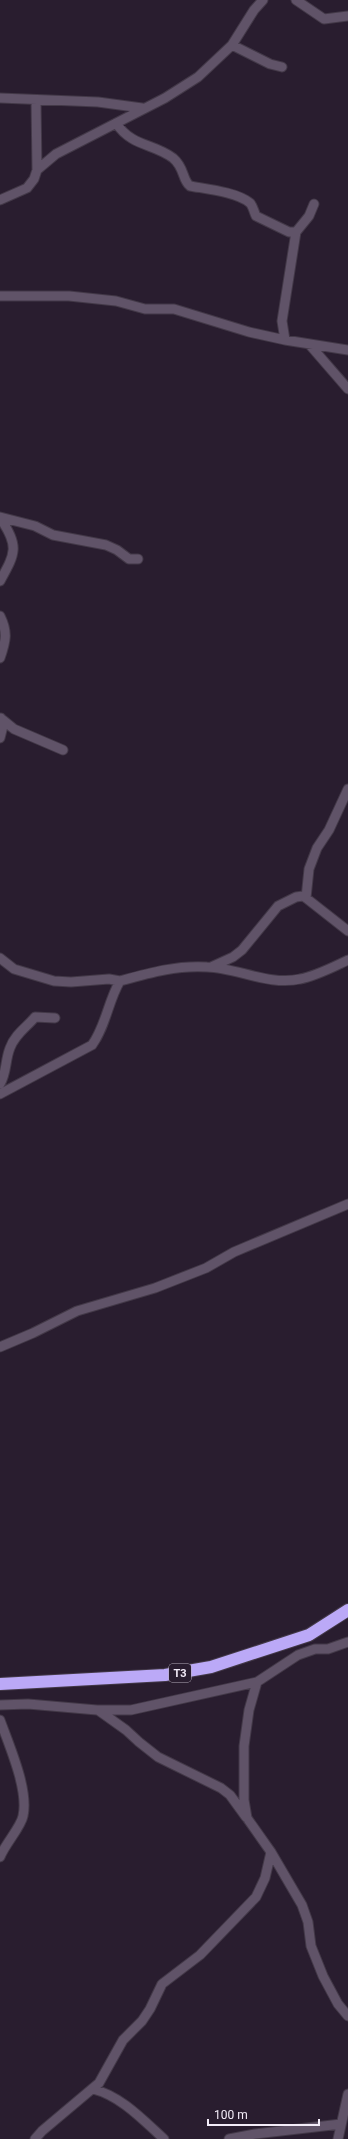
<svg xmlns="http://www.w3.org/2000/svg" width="348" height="2139" font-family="Roboto,sans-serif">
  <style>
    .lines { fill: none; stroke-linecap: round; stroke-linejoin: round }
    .street-casing { stroke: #433948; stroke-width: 11 }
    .highway-casing { stroke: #433948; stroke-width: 14 }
    .street { stroke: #605368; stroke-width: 9 }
    .highway { stroke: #bba9f7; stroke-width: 12 }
    .labels { text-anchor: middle; stroke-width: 3; stroke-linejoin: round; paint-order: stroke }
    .shield { fill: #291d2f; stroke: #b6aebc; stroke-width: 1 }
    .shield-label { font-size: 11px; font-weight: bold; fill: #f3ecf8 }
  </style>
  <rect width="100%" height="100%" fill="#291d2f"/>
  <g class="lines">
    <defs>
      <path id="street" d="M296,0L324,19L348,16
        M232,45L270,64L282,67
        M0,98L98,102L142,108
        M36,100L37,170
        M116,123C132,147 153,143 173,158C185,168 182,180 190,186C206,189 237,192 250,203C253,206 254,212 256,216L289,232H296
        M0,200L27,188L34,179L37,170L56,154L165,98L198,77L232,45L254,10L263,0
        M0,296H69L116,301L145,309H174L249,332L285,340L348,350
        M285,340L282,321L296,232L309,216L314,204
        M309,344L348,389
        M0,517L35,526L53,535L106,545L117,550L129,559H138
        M0,518C20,546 15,554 0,581
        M0,616C8,632 6,641 0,658
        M3,720L14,729L63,750
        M0,738L3,726L1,718
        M306,898L309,869L317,848L329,830L348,789
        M0,958L14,969L54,981L71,982L109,979L120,981
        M211,967L233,957L242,950L278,906L296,897L303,896L306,898L348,931
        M0,1084C7,1072 5,1060 10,1048C15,1034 27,1027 35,1017L55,1018
        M0,1094L92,1045C106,1026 108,1001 120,981C149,973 177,965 207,967C237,968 270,986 300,979C316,976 333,967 348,960
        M0,1347L33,1333L77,1311L155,1288L206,1268L234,1252L348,1204
        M257,1682L249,1710L244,1746V1800L247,1818L271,1852L302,1905L308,1922L311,1946L323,1976L338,2004L348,2016
        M0,1705L28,1704L97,1710H131L257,1682L298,1655L315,1649H328L348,1642
        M98,1710L126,1730L139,1742L158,1757L221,1788L230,1795L246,1817
        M0,1720C9,1745 29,1790 23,1816C21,1827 5,1844 0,1857
        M93,2089C121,2096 143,2120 164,2139
        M35,2139L42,2131L99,2083L123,2040L142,2021L150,2009L162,1984L200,1955L256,1897L265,1878L271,1852
        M229,2139L255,2134L341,2124
        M338,2139L348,2094"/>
      <path id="highway" d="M0,1684L165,1675L211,1667L309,1635L348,1610"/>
    </defs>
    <use href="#street" class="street-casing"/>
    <use href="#highway" class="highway-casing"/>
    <use href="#street" class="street"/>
    <use href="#highway" class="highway"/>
  </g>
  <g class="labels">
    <rect class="shield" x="169" y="1664" width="22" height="18" rx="3"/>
    <g class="shield-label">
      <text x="180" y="1677">T3</text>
    </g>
  </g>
  <path d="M208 2119v6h111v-6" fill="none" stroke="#f3ecf8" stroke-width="2"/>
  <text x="214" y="2119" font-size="12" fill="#f3ecf8" stroke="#291d2f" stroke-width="3" paint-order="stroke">100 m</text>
</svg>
